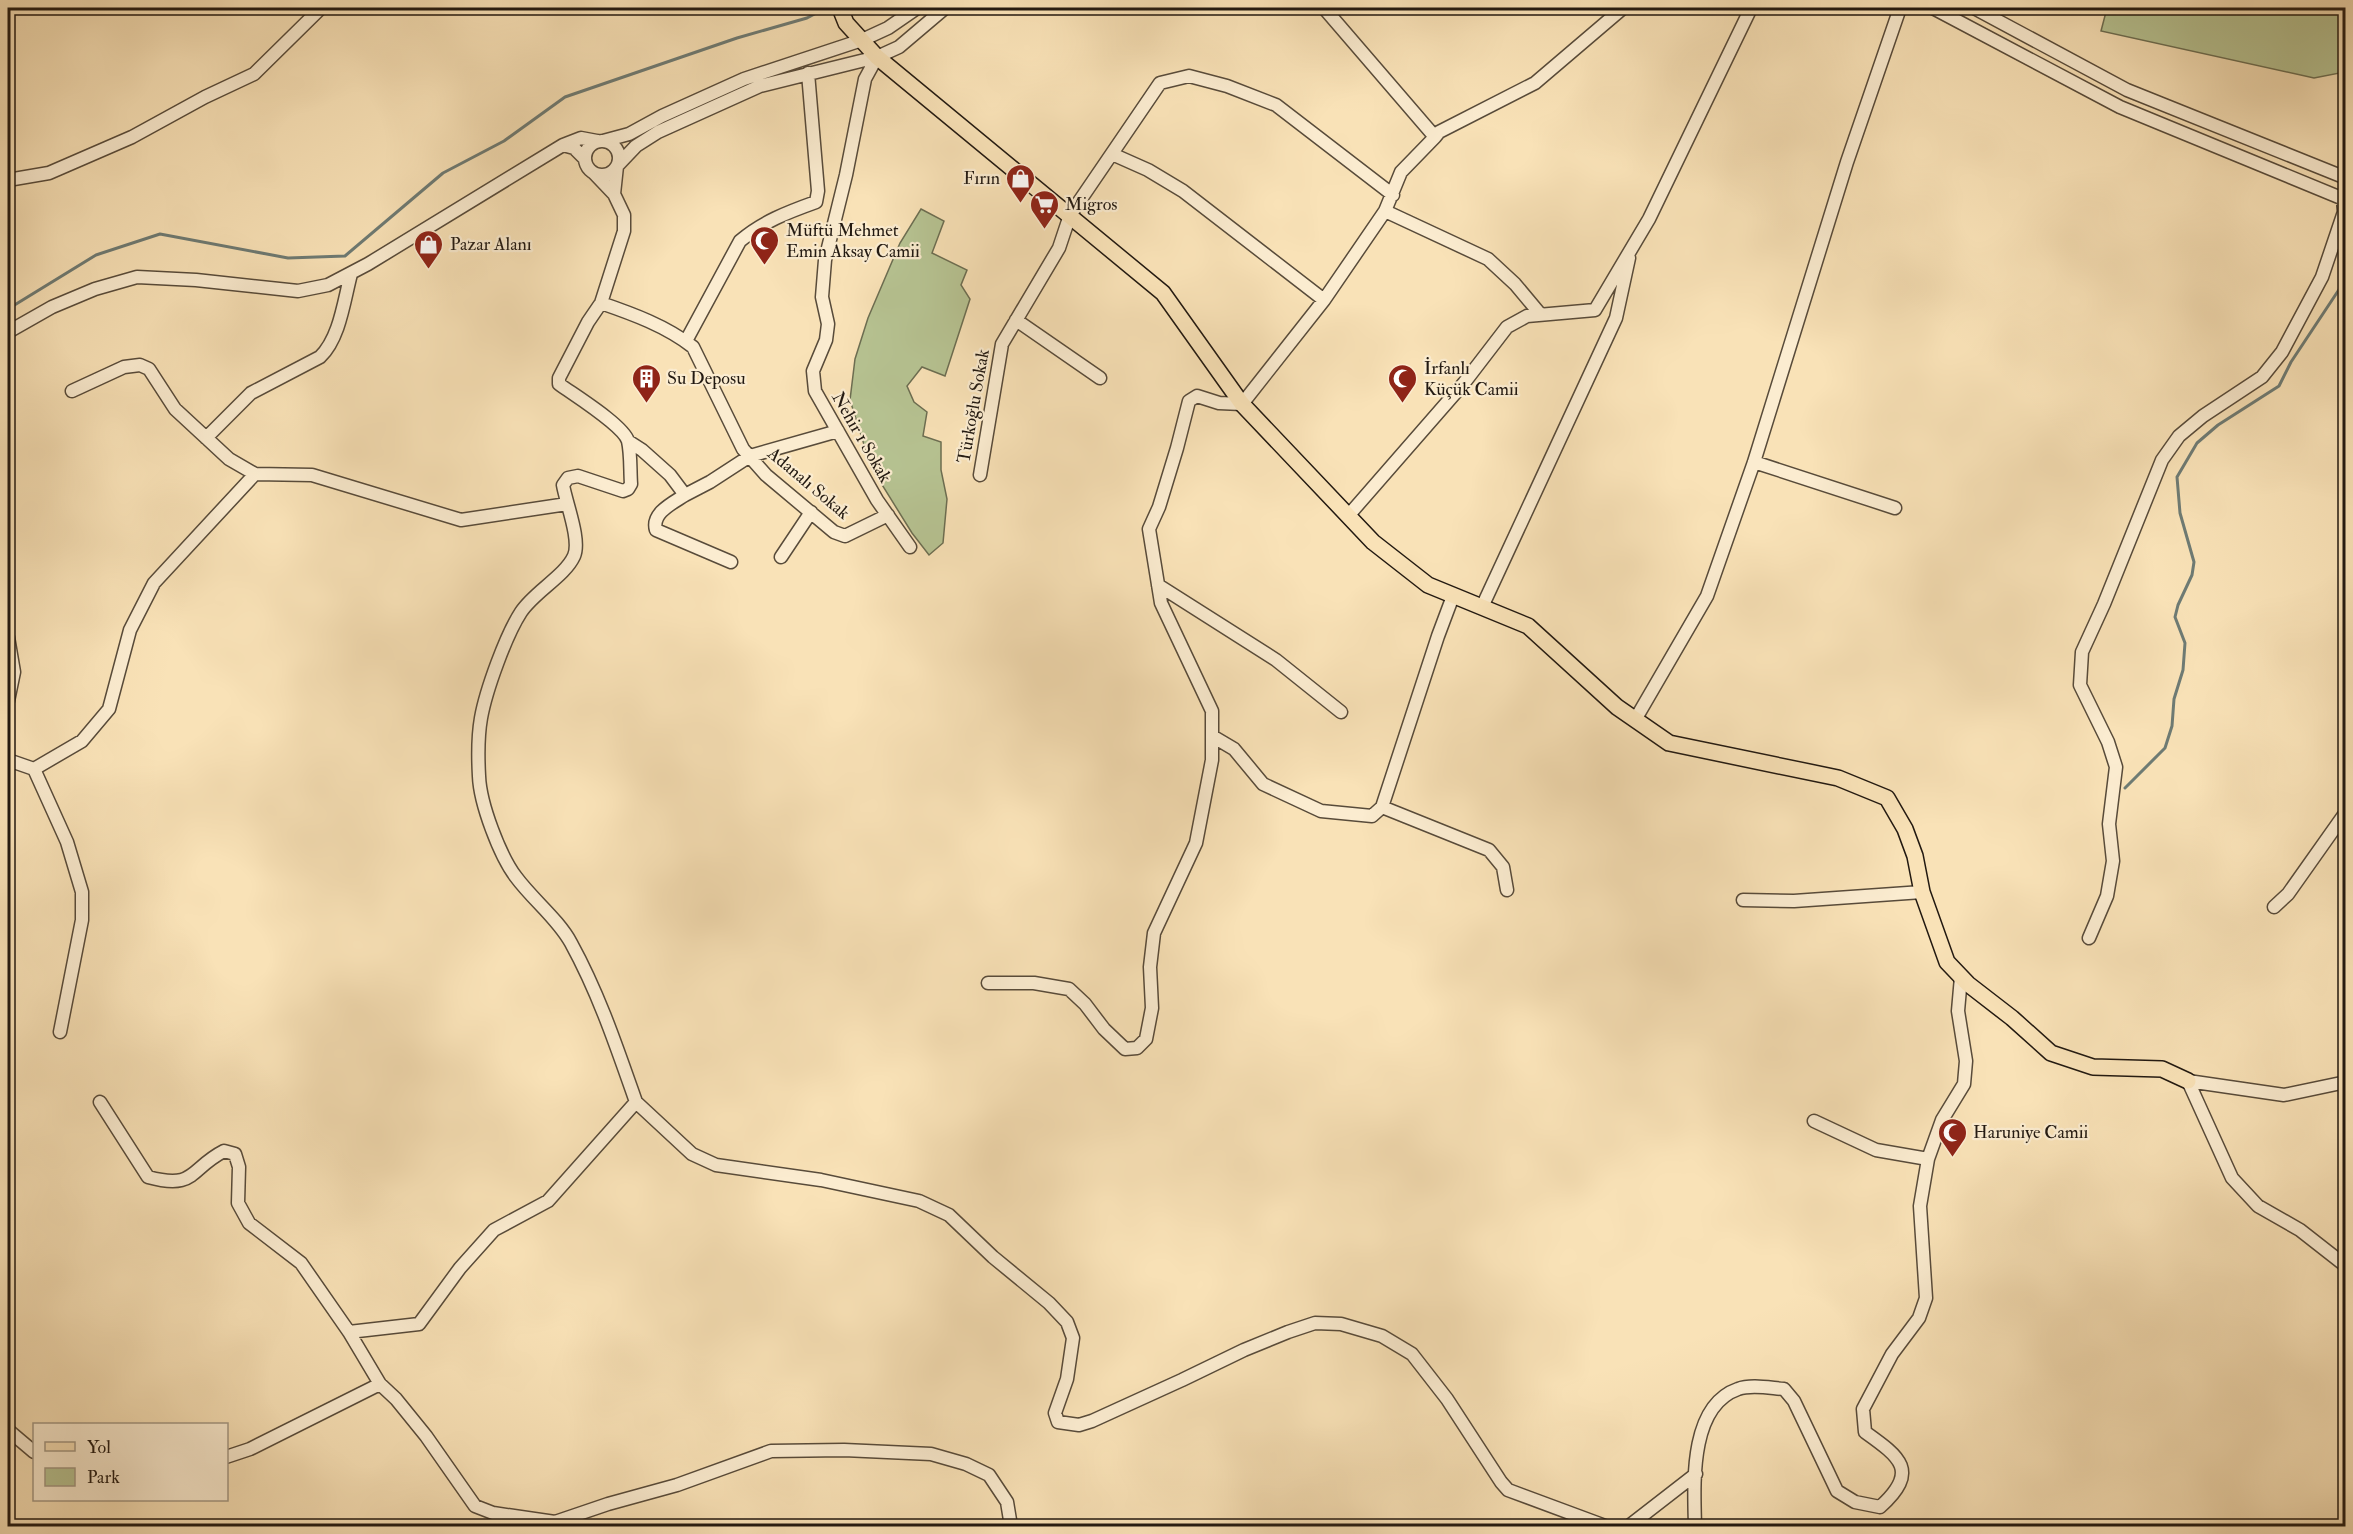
<svg xmlns="http://www.w3.org/2000/svg" width="2353" height="1534" font-family="'IM FELL Double Pica',serif">
  <style>
    .green { fill: #b7c493; stroke: #6c6e52; stroke-width: 1.5 }
    .lines { fill: none; stroke-linecap: round; stroke-linejoin: round }
    .stream { stroke: #6e7b74; stroke-width: 3 }
    .minor-casing { stroke: #584b3a; stroke-width: 15 }
    .major-casing { stroke: #221911; stroke-width: 18 }
    .minor { stroke: #fbecd0; stroke-width: 12 }
    .major { stroke: #f9e2b7; stroke-width: 15 }
    .labels { text-anchor: middle; stroke-width: 4.5; stroke-linejoin: round; paint-order: stroke }
    .poi-label { font-size: 18px; fill: #221911; stroke: #fbecd0; text-anchor: start }
    .street-label { font-size: 18px; fill: #221911; stroke: #fbecd0 }
  </style>
  <rect width="100%" height="100%" fill="#f9e2b7"/>
  <filter id="stains"><feTurbulence type="fractalNoise" baseFrequency=".00333" numOctaves="4"/><feColorMatrix values="0 0 0 0 .2 0 0 0 0 .09 0 0 0 0 .02 0 0 0 .5 -.17"/></filter>
  <radialGradient id="worn" r=".72"><stop offset=".6" stop-color="#630" stop-opacity="0"/><stop offset="1" stop-color="#630" stop-opacity=".3"/></radialGradient>
  <path class="green" d="M2107,8H2345V72L2314,78L2101,31Z
    M921,209L944,221L932,253L967,270L961,285L970,299L945,376L922,367L907,386L914,402L927,412L923,436L941,442V470L947,499L943,543L929,555L912,533L871,467L850,400L855,359L868,318L900,243Z"/>
  <g class="lines">
    <path class="stream" d="M8,309L96,255L160,234L288,258L345,256L443,173L504,141L565,97L737,38L807,18L826,8
      M2125,788L2165,748L2172,726L2174,699L2183,670L2185,643L2175,617L2178,605L2192,575L2194,562L2180,513L2177,477L2197,443L2218,425L2279,386L2291,362L2346,279"/>
    <defs>
      <path id="minor" d="M1324,8L1435,137
        M1933,8L2120,107L2346,200
        M1974,8L2127,90L2346,178
        M877,57L865,79L846,175L825,260L822,297L828,324L826,340L813,371L815,391L877,500L910,547
        M603,141L629,134L662,116L744,79L862,40L888,28L917,8
        M585 158a17 17 0 1 1 34 0a17 17 0 1 1-34 0Z
        M1112,154L1148,170L1183,191L1324,300
        M585,159L574,148L563,145L581,138L597,141
        M594,173L614,194L617,166L636,146L658,132L760,86L877,57L899,47L945,8
        M8,180L49,173L132,137L205,97L254,74L321,8
        M614,194L624,215V231L601,303L588,322L559,378V384C574,395 623,425 628,441C631,454 630,470 631,484L628,489L623,491L578,476L568,478L563,485C566,503 581,540 574,556C565,576 534,592 521,612C506,635 486,690 481,718C478,735 478,758 479,776C480,804 500,856 516,877C533,900 558,919 571,943C599,994 617,1048 636,1102
        M1385,211L1488,259L1515,284L1541,315
        M601,303C633,314 666,326 693,347L743,449L766,475L834,532L845,536L888,515
        M1016,320L1100,378
        M8,332L52,307L95,289L137,277L196,280L298,291L328,285L368,264L563,145
        M686,341L740,241C762,222 788,212 816,202L818,191L808,73
        M72,391L124,367L140,365L149,369L175,409L229,459L255,474L312,475L461,520L567,504
        M206,438L251,393L320,357C340,338 344,300 351,274
        M628,441L642,450L670,475L685,495L710,482L750,456L838,431
        M1754,462L1895,508
        M980,475L1002,344L1059,248L1070,215L1160,83L1189,76L1227,86L1276,105L1393,195
        M685,495C673,503 651,513 656,530L731,562
        M1348,516L1464,383L1507,327L1527,316L1595,310L1649,219L1751,8
        M781,557L811,512
        M1158,585L1276,660L1341,712
        M1482,607L1616,318L1629,258
        M8,637L14,672L8,701
        M1635,720L1707,596L1754,462L1847,162L1900,8
        M1212,736L1234,749L1263,784L1321,811L1372,816L1382,807L1438,636L1453,596
        M8,760L34,769L67,842L82,892V920L60,1032
        M34,769L82,741L109,709L130,630L154,583L255,474
        M1382,807L1489,850L1503,867L1507,890
        M1743,900L1794,901L1922,892
        M2274,907L2288,894L2346,812
        M2089,938L2107,896L2113,861L2109,824L2116,767L2108,742L2080,685L2082,652L2104,604L2162,460L2179,436L2203,416L2262,377L2282,352L2322,277L2344,212L2343,199
        M988,983H1034L1069,989L1085,1004L1104,1029L1125,1049L1137,1048L1146,1039L1152,1008L1150,967L1154,933L1196,843L1212,760V711L1161,603L1149,529L1159,507L1177,448L1189,401L1197,396L1219,403L1242,404L1324,300L1385,211L1401,172L1435,137L1439,132L1535,83L1623,8
        M2188,1081L2232,1178L2258,1206L2300,1230L2346,1266
        M2188,1081L2284,1095L2346,1082
        M100,1102L148,1177C196,1190 189,1169 224,1151L235,1154L239,1167L238,1203L249,1223L301,1263L349,1332L380,1384L396,1399L426,1436L475,1506L493,1513L555,1522L608,1504L677,1485L771,1451L844,1450L931,1454L966,1464L989,1475L1007,1502L1011,1526
        M1814,1121L1876,1150L1928,1159
        M349,1332L419,1324L460,1268L494,1230L548,1201L636,1102L692,1154L716,1165L821,1180L919,1201L949,1215L993,1257L1049,1303L1067,1322L1073,1338L1067,1379L1055,1413L1058,1422L1079,1425L1092,1421L1182,1380L1244,1350L1288,1332L1315,1323L1341,1324L1382,1336L1412,1354L1447,1399L1501,1482L1508,1490L1605,1526
        M8,1430L34,1452
        M226,1457L250,1449L380,1384
        M1629,1526L1696,1474
        M1695,1526C1694,1484 1689,1406 1738,1389C1751,1384 1770,1388 1784,1389L1794,1401L1837,1491L1855,1502L1880,1507C1920,1471 1900,1457 1865,1432L1863,1409L1892,1354L1919,1318L1926,1298L1920,1206L1928,1159L1942,1120L1964,1084L1966,1061L1958,1011L1961,977"/>
      <path id="major" d="M840,8L846,23L877,57L1163,293L1242,404L1373,542L1428,585L1528,626L1617,707L1669,743L1838,778L1887,798L1905,829L1915,856L1922,892L1947,962L1968,984L2012,1018L2051,1053L2093,1067L2162,1069L2188,1081"/>
    </defs>
    <use href="#minor" class="minor-casing"/>
    <use href="#major" class="major-casing"/>
    <use href="#minor" class="minor"/>
    <use href="#major" class="major"/>
  </g>
  <defs>
    <symbol id="shop-pin" viewBox="-11 -11 22 30"><path d="M0 17L-7.5 6A9.5 9.5 0 1 1 7.5 6Z" fill="#8f2418" stroke="#fbecd0"/><path d="M-5-2.5h2.3a2.7 3.5 0 0 1 5.4 0H5L5.5 6h-11ZM-1.5-2.5h3a1.5 2.3 0 0 0-3 0Z" fill="#fff"/></symbol>
    <symbol id="supermarket-pin" viewBox="-11 -11 22 30"><path d="M0 17L-7.5 6A9.5 9.5 0 1 1 7.5 6Z" fill="#8f2418" stroke="#fbecd0"/><path d="M-6-5.5h2.5l.6 2H6L4.5 2H-2.5L-4.4-4H-6ZM-1.5 3.2a1.3 1.3 0 1 0 .1 0ZM3 3.2a1.3 1.3 0 1 0 .1 0Z" fill="#fff"/></symbol>
    <symbol id="mosque-pin" viewBox="-11 -11 22 30"><path d="M0 17L-7.5 6A9.5 9.5 0 1 1 7.5 6Z" fill="#8f2418" stroke="#fbecd0"/><path d="M3.5-4.9A6 6 0 1 0 3.5 4.9A5 5 0 1 1 3.5-4.9Z" fill="#fff"/></symbol>
    <symbol id="building-pin" viewBox="-11 -11 22 30"><path d="M0 17L-7.5 6A9.5 9.5 0 1 1 7.5 6Z" fill="#8f2418" stroke="#fbecd0"/><path d="M-4-6H4V6H1V3H-1V6H-4ZM-2.5-4.3h1.7v1.8h-1.7ZM.8-4.3h1.7v1.8H.8ZM-2.5-1h1.7V.8h-1.7ZM.8-1h1.7V.8H.8Z" fill="#fff"/></symbol>
  </defs>
  <g fill-rule="evenodd">
    <use href="#shop-pin" x="1004" y="162" width="33" height="45"/>
    <use href="#supermarket-pin" x="1028" y="188" width="33" height="45"/>
    <use href="#mosque-pin" x="748" y="224" width="33" height="45"/>
    <use href="#shop-pin" x="412" y="228" width="33" height="45"/>
    <use href="#building-pin" x="630" y="362" width="33" height="45"/>
    <use href="#mosque-pin" x="1386" y="362" width="33" height="45"/>
    <use href="#mosque-pin" x="1936" y="1116" width="33" height="45"/>
  </g>
  <g class="labels">
    <g class="poi-label">
      <text x="1000" y="184" text-anchor="end">Fırın</text>
      <text x="1065" y="210">Migros</text>
      <text x="786" y="236">Müftü Mehmet<tspan x="786" dy="21">Emin Aksay Camii</tspan></text>
      <text x="450" y="250">Pazar Alanı</text>
      <text x="1424" y="374">İrfanlı<tspan x="1424" dy="21">Küçük Camii</tspan></text>
      <text x="667" y="384">Su Deposu</text>
      <text x="1973" y="1138">Haruniye Camii</text>
    </g>
    <g class="street-label">
      <text transform="translate(973 406) rotate(-80)" y="6">Türkoğlu Sokak</text>
      <text transform="translate(862 437) rotate(60)" y="6">Nehir 1 Sokak</text>
      <text transform="translate(809 483) rotate(40)" y="6">Adanalı Sokak</text>
    </g>
  </g>
  <rect width="2353" height="1534" fill="none" stroke="#f9e2b7" stroke-width="30"/>
  <rect x="9" y="9" width="2335" height="1516" fill="none" stroke="#221911" stroke-width="3"/>
  <rect x="15" y="15" width="2323" height="1504" fill="none" stroke="#221911" stroke-width="1.5"/>
  <rect x="33" y="1423" width="195" height="78" fill="#fbecd0" stroke="#a49884" stroke-width="1.5"/>
  <rect x="45" y="1442" width="30" height="9" fill="#f9e2b7" stroke="#a49884" stroke-width="1.5"/>
  <text x="87" y="1453" font-size="18" fill="#221911">Yol</text>
  <rect x="45" y="1468" width="30" height="18" fill="#b7c493" stroke="#a49884" stroke-width="1.5"/>
  <text x="87" y="1483" font-size="18" fill="#221911">Park</text>
  <rect width="100%" height="100%" filter="url(#stains)"/>
  <rect width="100%" height="100%" fill="url(#worn)"/>
</svg>
